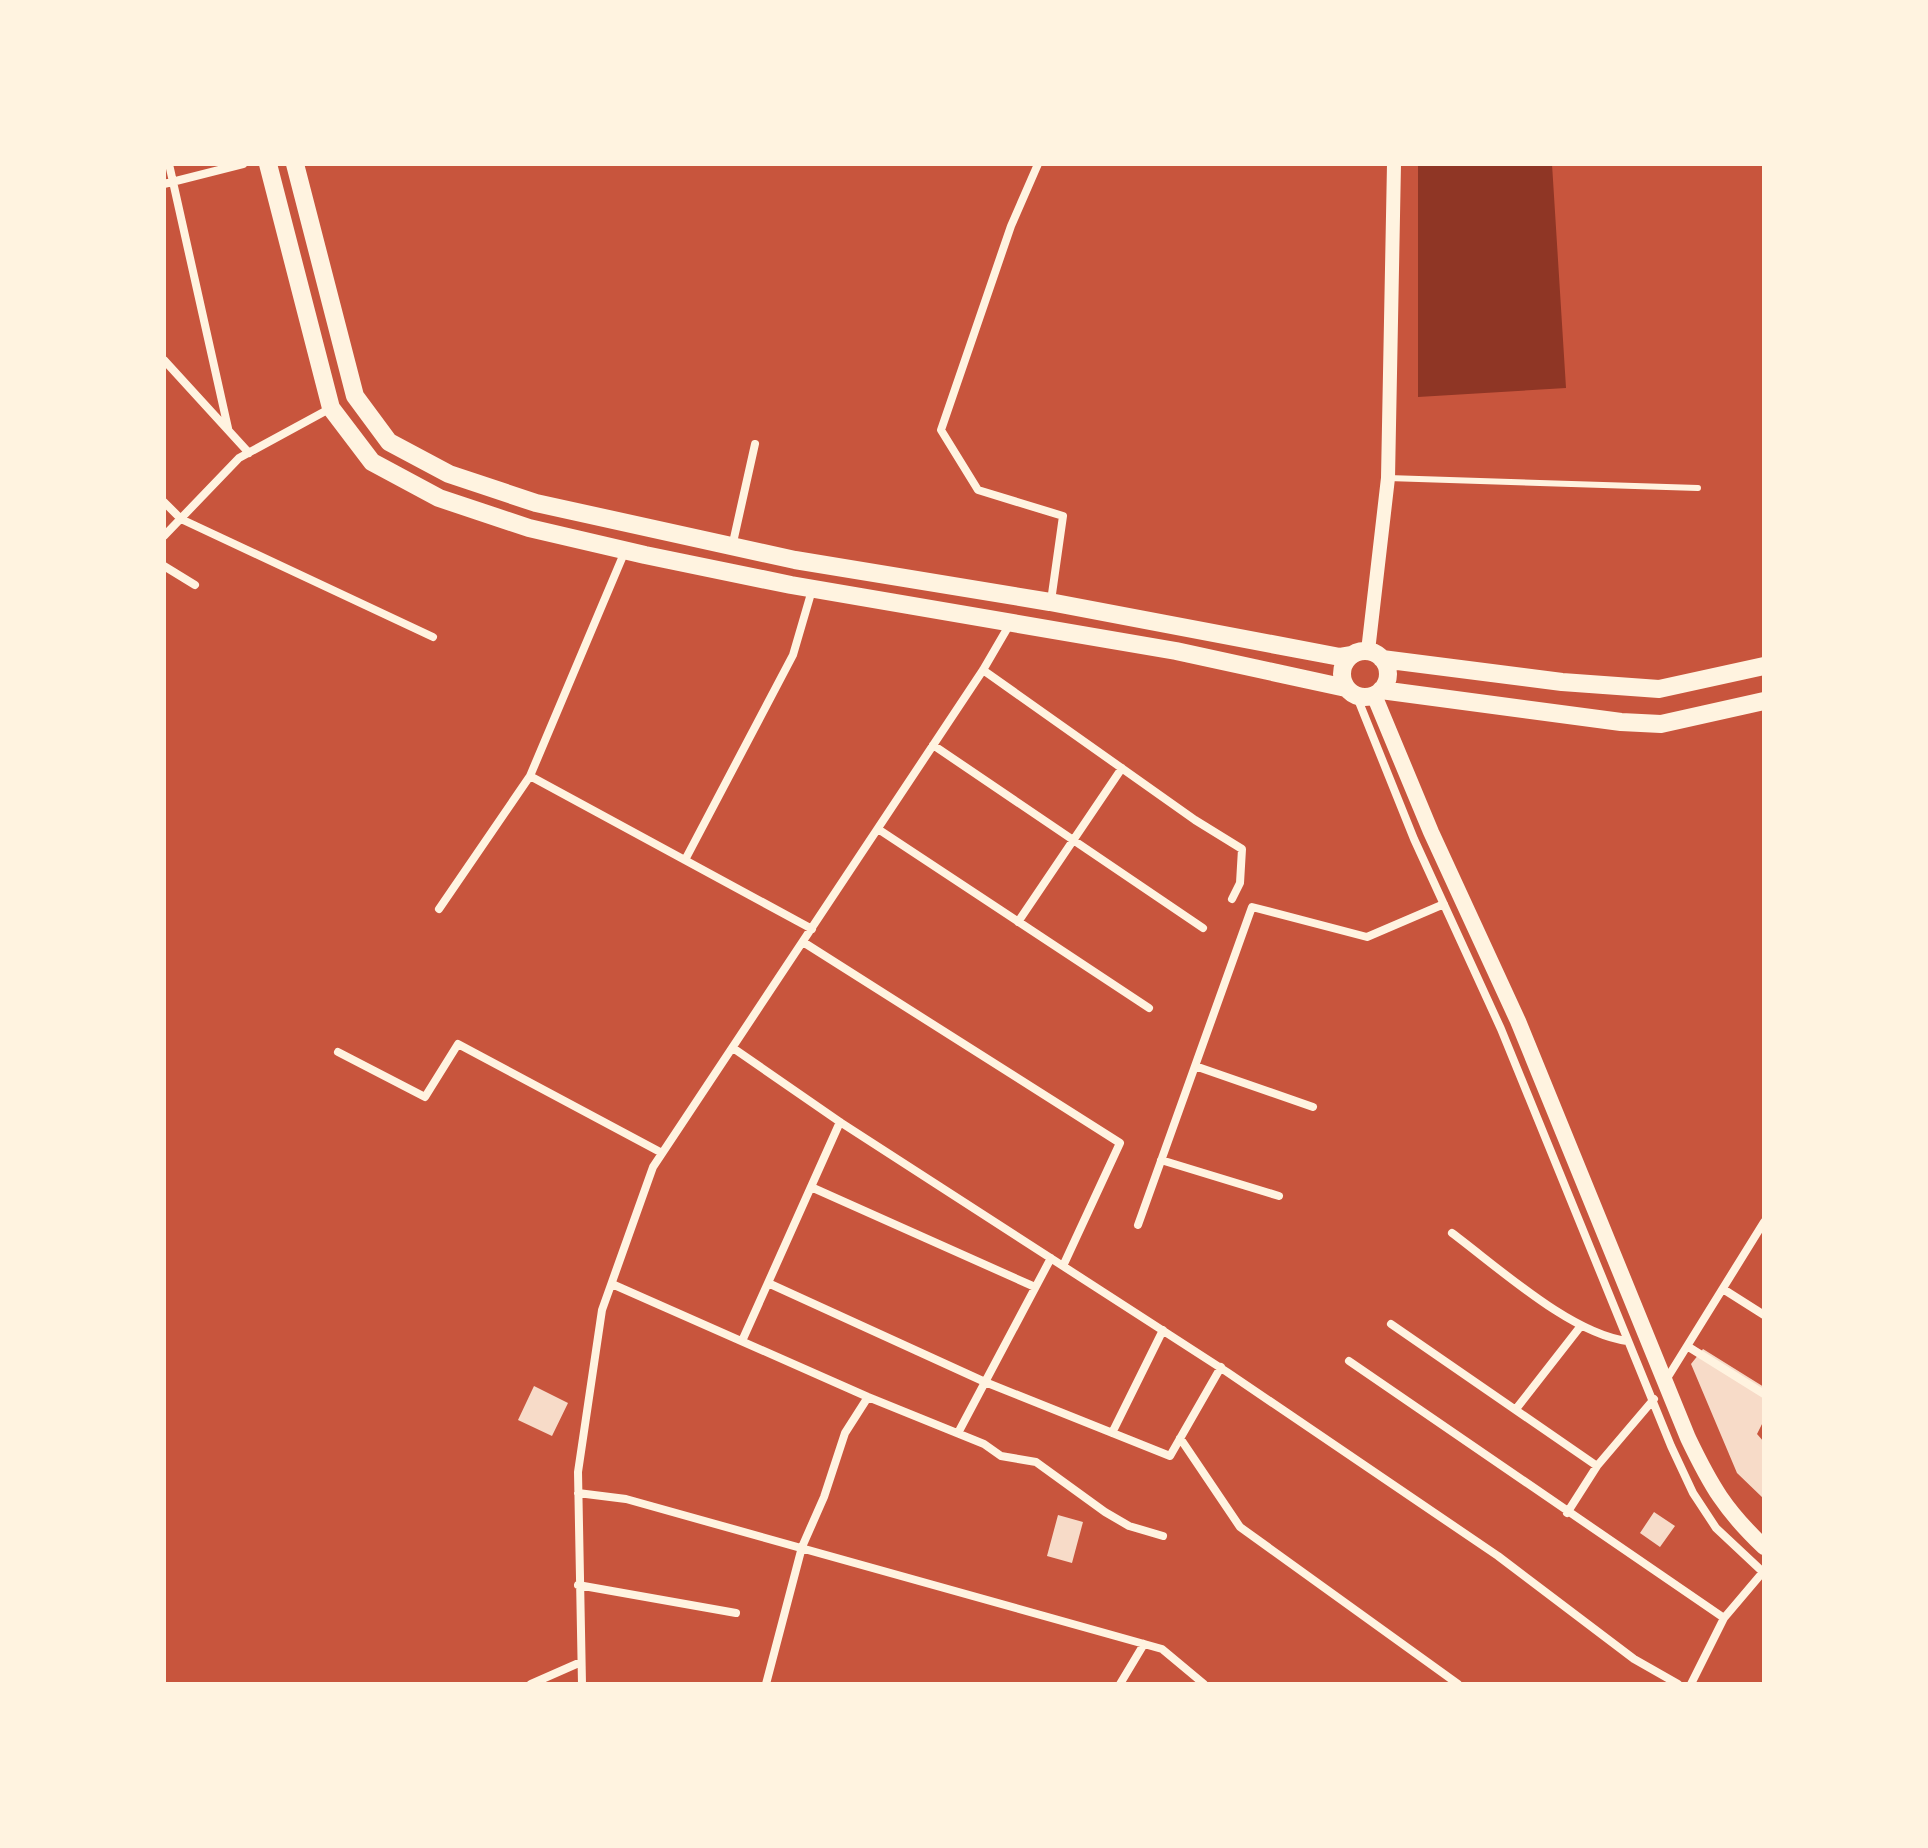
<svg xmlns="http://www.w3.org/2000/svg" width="1928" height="1848" font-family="'Source Sans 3',sans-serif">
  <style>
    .water { fill: #8f3625 }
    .building { fill: #f7dbc8 }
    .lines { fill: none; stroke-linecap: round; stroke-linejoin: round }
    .service { stroke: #fff3e0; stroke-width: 6 }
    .minor { stroke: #fff3e0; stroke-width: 8 }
    .tertiary { stroke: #fff3e0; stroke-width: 14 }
    .secondary { stroke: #fff3e0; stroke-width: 16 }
    .primary { stroke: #fff3e0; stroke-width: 18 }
  </style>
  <rect width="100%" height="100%" fill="#c8553d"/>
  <path class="water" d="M1418,164H1552L1566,388L1418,397Z"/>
  <path class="building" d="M1703,1349L1764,1387V1420L1757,1434L1764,1442V1499L1737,1473L1691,1364Z
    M534,1386L568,1403L552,1436L518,1420Z
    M1654,1512L1675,1526L1660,1547L1640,1533Z
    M1058,1515L1083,1522L1072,1563L1047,1556Z"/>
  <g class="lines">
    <path class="service" d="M1388,478L1698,488"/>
    <path class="minor" d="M169,164L228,428
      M1038,164L1011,226L941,430L978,490L1063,516L1051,601
      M164,184L243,164
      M164,360L249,453
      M164,502L181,519L433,637
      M164,536L239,458L331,408
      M732,547L755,444
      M164,566L195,585
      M983,670L1195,820L1242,849L1240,883L1232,899
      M1357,697L1414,839L1501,1029L1671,1446L1693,1493L1716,1528L1764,1573
      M933,745L1203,928
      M530,776L812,929
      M878,829L1149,1008
      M685,860L793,655L812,590
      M439,909L530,776L625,551
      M1018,922L1122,768
      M803,942L1120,1143L1063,1266
      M733,1048L840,1122L1227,1372L1498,1556L1634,1659L1678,1684
      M338,1052L425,1097L458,1044L662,1153
      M1195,1066L1313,1107
      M1161,1160L1279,1196
      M811,1187L1035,1287
      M1138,1225L1252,907L1367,937L1444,904
      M1452,1233C1499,1268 1571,1334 1627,1341
      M768,1283L985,1382L1170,1456L1221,1367
      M612,1284L868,1397L984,1444L1001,1456L1036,1462L1105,1512L1129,1526L1163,1536
      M1723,1289L1764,1315
      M1391,1324L1597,1466
      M742,1341L840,1122
      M1687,1346L1764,1394
      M1349,1361L1724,1618
      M1666,1380L1764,1222
      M1516,1409L1580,1327
      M958,1433L1051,1258
      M1112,1433L1163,1330
      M1180,1438L1240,1527L1458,1684
      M578,1493L626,1499L1162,1649L1204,1684
      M1567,1513L1597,1466L1654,1399
      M578,1585L736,1613
      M531,1684L581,1662
      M582,1684L578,1472L602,1310L653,1167L983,670L1011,622
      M766,1684L802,1547L824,1497L845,1433L868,1397
      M1120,1684L1144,1644
      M1691,1684L1724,1618L1763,1572"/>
    <path class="tertiary" d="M1368,651L1388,478L1394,164"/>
    <path class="secondary" d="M1374,695L1431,832L1518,1021L1688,1438C1711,1486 1725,1510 1764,1547"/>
    <path class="primary" d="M268,164L331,408L372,462L439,498L529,528L645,555L791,585L1176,651L1346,688
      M295,164L355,396L389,442L449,474L536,503L795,560L1050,602L1340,657L1352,655
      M1342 674a23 23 0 1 1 46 0a23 23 0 1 1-46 0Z
      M1382,659L1562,682L1659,689L1764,666
      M1381,690L1621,722L1661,724L1764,701"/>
  </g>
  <rect width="1928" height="1848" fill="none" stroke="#fff3e0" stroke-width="332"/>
</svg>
